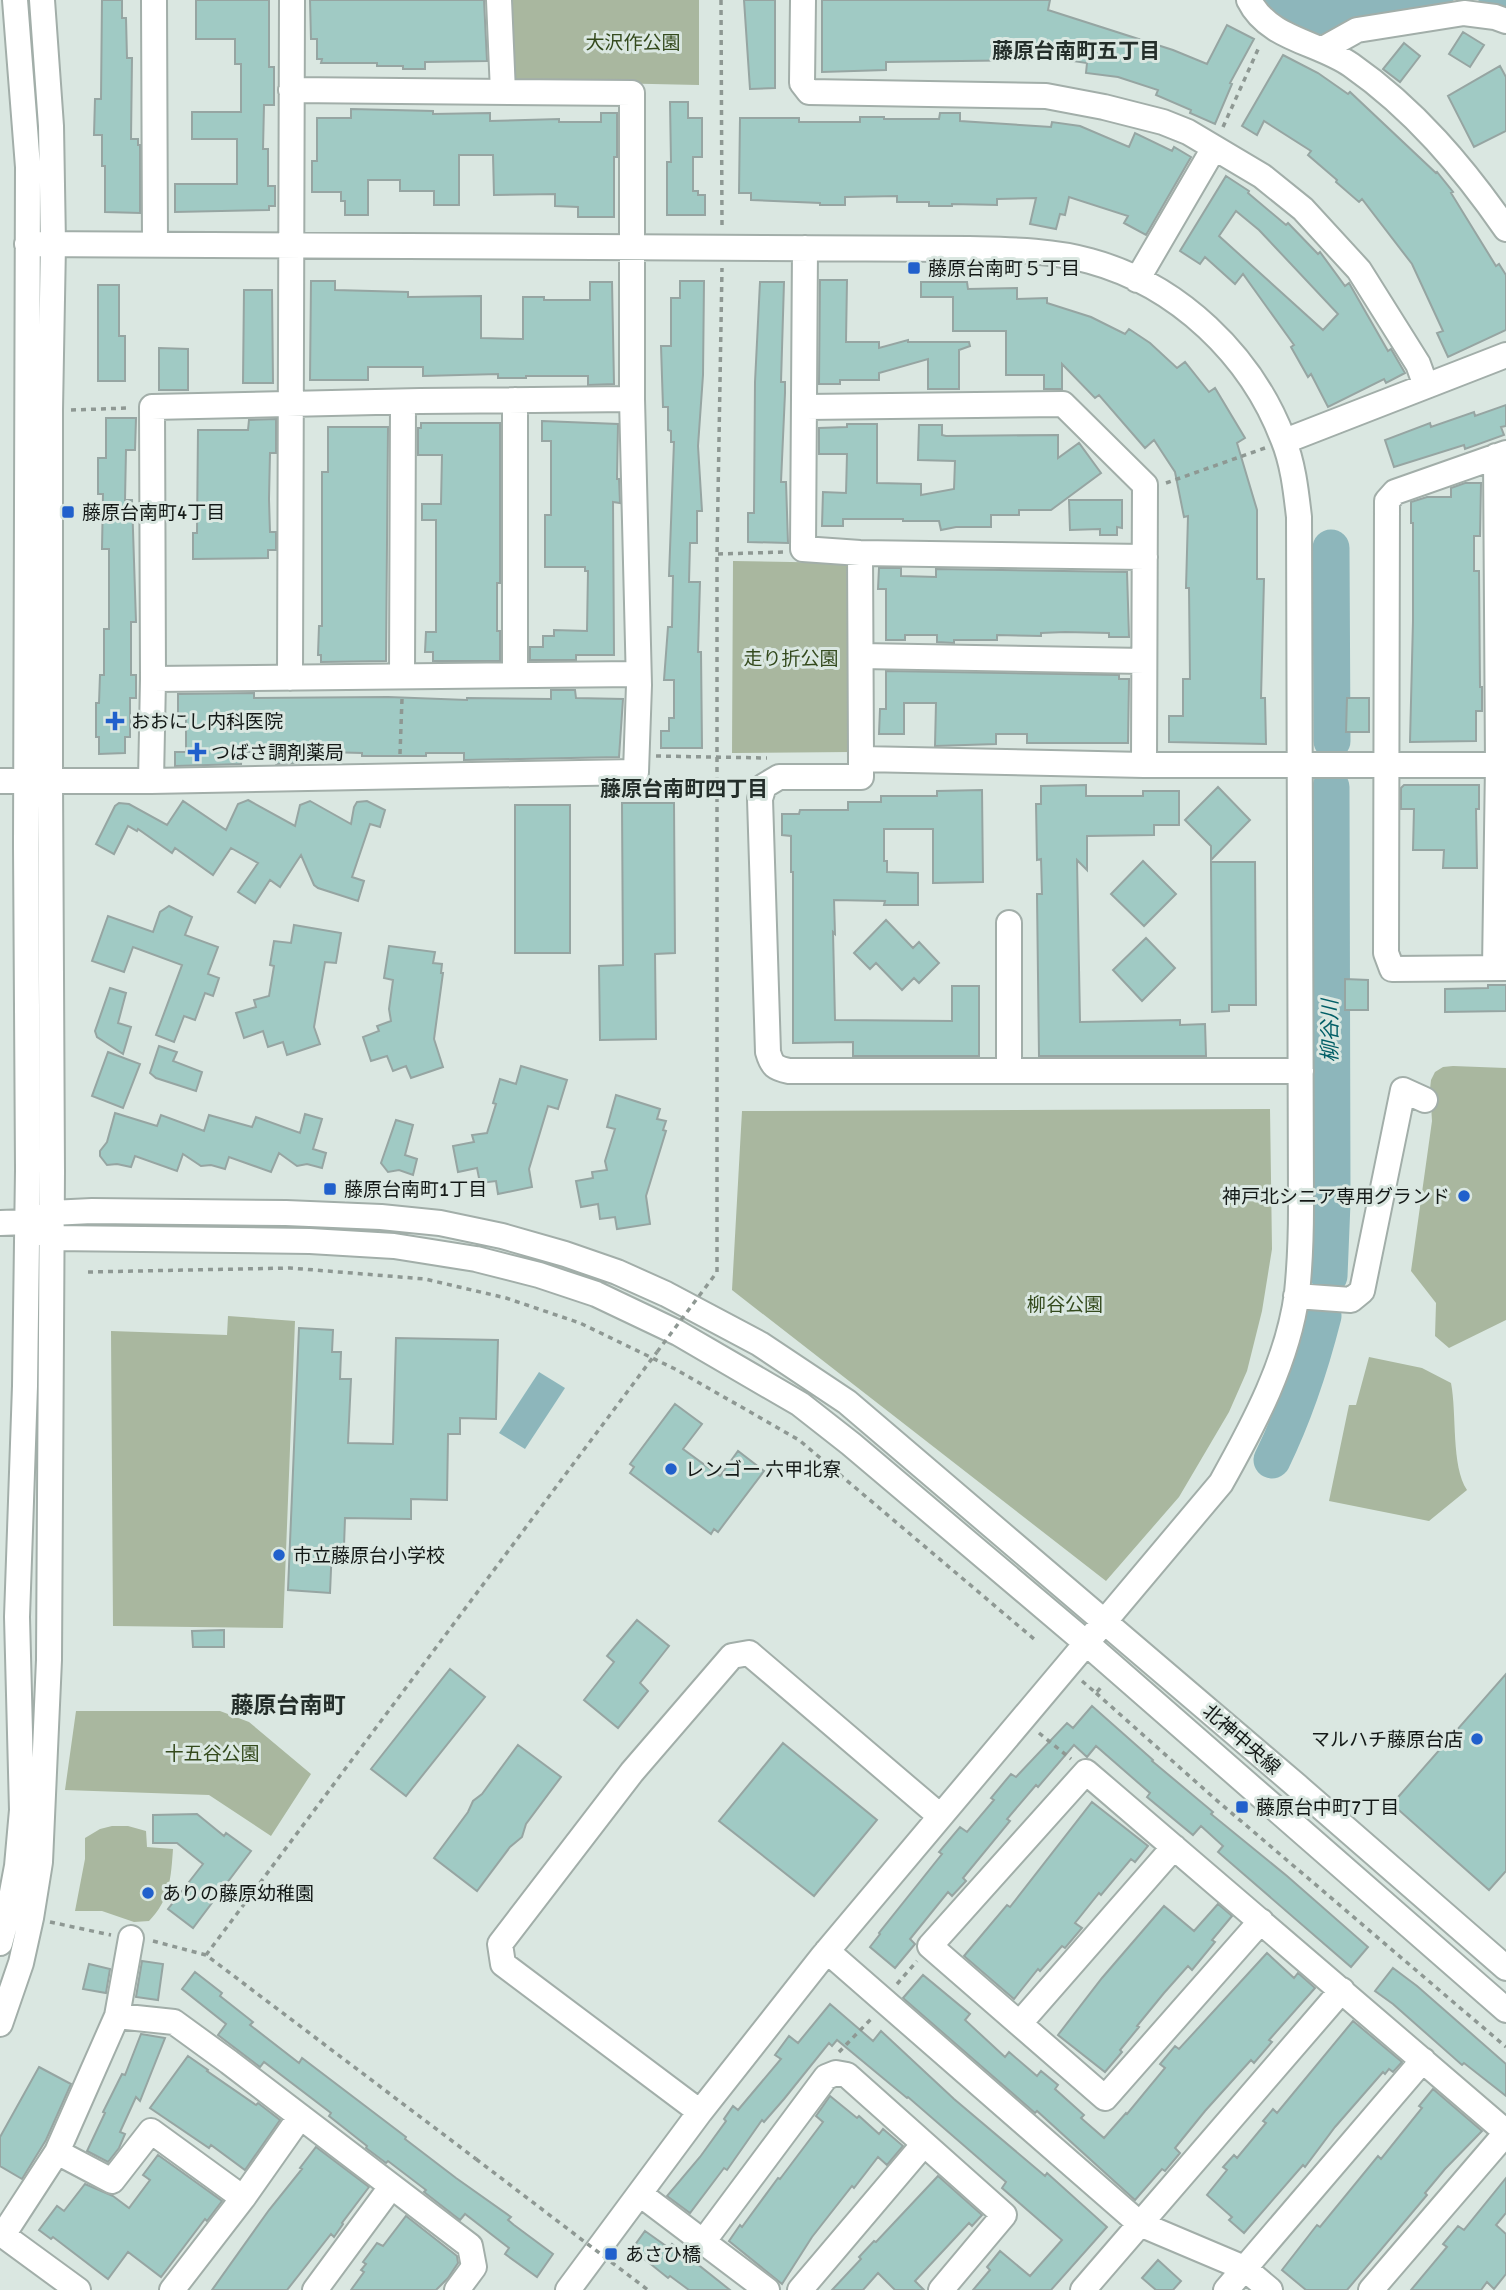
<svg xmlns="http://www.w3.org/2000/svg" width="1506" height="2290" font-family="Signika,'Noto Sans JP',sans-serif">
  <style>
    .green { fill: #a9b79f }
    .water { fill: #8db6bb }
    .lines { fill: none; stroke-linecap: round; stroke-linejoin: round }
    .river { stroke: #8db6bb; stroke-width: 37 }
    .building { fill: #a0cac4; stroke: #96a5a2; stroke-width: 2; fill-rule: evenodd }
    .minor-casing { stroke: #a2aea9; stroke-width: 28 }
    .path { stroke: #8e9893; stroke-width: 3.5; stroke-dasharray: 5 5; stroke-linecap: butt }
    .minor { stroke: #fff; stroke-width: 24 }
    .path-bridge { stroke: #8e9893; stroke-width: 3.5; stroke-dasharray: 5 5; stroke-linecap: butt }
    .poi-dot { fill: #2160cc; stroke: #dae7e1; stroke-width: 2.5 }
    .labels { text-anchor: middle; stroke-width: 6; stroke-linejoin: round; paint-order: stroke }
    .park-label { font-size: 19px; fill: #344a1d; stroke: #dae7e1 }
    .poi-label { font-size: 19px; fill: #141917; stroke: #dae7e1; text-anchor: start }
    .street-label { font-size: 19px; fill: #141917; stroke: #dae7e1 }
    .neighbourhood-label { font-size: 21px; font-weight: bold; fill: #242e2a; stroke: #dae7e1 }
    .water-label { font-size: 21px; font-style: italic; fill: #015e66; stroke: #dae7e1 }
    .quarter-label { font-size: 23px; font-weight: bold; fill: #242e2a; stroke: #dae7e1 }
  </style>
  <rect width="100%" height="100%" fill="#dae7e1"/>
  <path class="green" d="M509,0H699V85L512,81Z
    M733,561L849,563L851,752L732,753Z
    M1453,1066L1506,1068V1320L1449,1348L1435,1336L1436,1303L1411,1271L1432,1121L1430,1089L1431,1080L1435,1072L1443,1067Z
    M1270,1109L1272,1249L1262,1311L1247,1371L1229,1412L1179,1497L1106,1581L732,1290L742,1111Z
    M228,1316L295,1321L283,1628L113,1626L111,1331L227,1335Z
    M1369,1357L1422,1368L1451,1383C1457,1414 1451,1466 1467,1490L1429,1521L1329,1501L1349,1405H1356Z
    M76,1711H220L249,1722L311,1774L271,1836L209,1795L65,1790Z
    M112,1826H128L146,1831L147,1847L173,1849C171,1877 170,1900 149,1921L134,1922L102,1911H75L85,1859V1838L100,1829Z"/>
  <path class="water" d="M539,1372L565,1388L525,1449L499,1433Z"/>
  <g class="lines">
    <path class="river" d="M1272,0L1287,14L1303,18L1435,0
      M1497,0L1506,2
      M1331,548L1332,741
      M1329,1276L1332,1203L1331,787
      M1272,1460C1295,1413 1310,1367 1323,1316"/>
  </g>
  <path class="building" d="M102,0H122V18H126L127,58H132L131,139H138V145H140V213L105,212V166H102V135H94L95,99H101Z
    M196,0H269V67H274V105H264L263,149H268V186H275V206H269V210L175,212V184H237V139H192V112H241V64H235V39H196Z
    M310,0H484L487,61L425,62V69H403V66H377V63H321L322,59H317V39H311Z
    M744,0H775V88L750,89Z
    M822,0H1050L1048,10L1173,50L1207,64L1227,25L1254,39L1230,83L1232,84L1215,124L1190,113L1191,110L1156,95L1158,90L1118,77L1086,73L1087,63L1032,55L1033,60L886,62V70L822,72Z
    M1463,32L1484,45L1470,67L1449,54Z
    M1404,43L1420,56L1400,82L1383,69Z
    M1283,55L1318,73L1348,94L1350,92L1436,173L1437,172L1453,192L1451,193L1496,266L1499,264L1506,275V330L1448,357L1437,333L1443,331L1412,264L1362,199L1359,202L1336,182L1337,180L1308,155L1311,151L1264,121L1257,135L1242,126Z
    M1500,66L1506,77V131L1474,147L1448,96Z
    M670,102H688V118H702V157H693V191H698V195H705V215H667V162H671Z
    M351,109L433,111V114L490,113V121L559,119V122H601V113H617V157H614V217H578V207L555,206V194L494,195L493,155H459V205H434V191H400V180H368V215H345V201H341V192H312V161H317V118H351Z
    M940,113H960V121L1051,127L1052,122L1080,126L1129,147L1135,133L1172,151L1174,147L1191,157L1146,235L1124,223L1128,216L1069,197L1065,215L1060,214L1056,229L1030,224L1036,198L997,199V205L952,204V206H929V202H897V196L845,197V205H820V203L751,200V193H739L740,118H799V122H860V117H884V119H939Z
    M1226,176L1249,191L1248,193L1286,225L1288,223L1318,254L1320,252L1345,286L1349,283L1388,351L1391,349L1405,373L1386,383L1384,379L1328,407L1311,374L1308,377L1291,347L1294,345L1243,274L1235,284L1205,257L1200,264L1180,251ZM1236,211L1259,230L1338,314L1323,330L1219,236Z
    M820,280H847L846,342H879V348L908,340V342H969L970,346L959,350V389H928V359L879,373V380H840V384H819Z
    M311,281H335V290L408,292V297L481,296V338L523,339V297H544V300H590V282H612L614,384L588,385V376H526V378H498V374L423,376V367H368V380H310Z
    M680,281H704L703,375L698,446L702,511H697V543H690L689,582H700L698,652H701L702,748H661V731H669V718H674V680H664L668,627H672L673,576H669L674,442H671V431L668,430V407H663L661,346H671V298H680Z
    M760,282H784L781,382H785V393L781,482H786L788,543L748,542V513H754L755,382Z
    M921,282H967L968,289L1017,288V299L1047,298V303L1091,317L1125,334L1129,329L1150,343L1177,368L1185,362L1209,392L1215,388L1245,438L1237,443L1257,510V579H1264L1261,698H1265L1266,744L1169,742V716H1183V679H1190L1189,588H1186L1188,516L1184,517L1175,472L1154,440L1145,448L1099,395L1095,398L1062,364V389H1044V375H1006V331H953V297H921Z
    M98,285H119V336H125V381H98Z
    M244,290H272L273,383H243Z
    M159,348L188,349V390H159Z
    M1506,405V426L1501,427L1504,435L1465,449L1464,445L1394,467L1385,440L1430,423L1431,427L1474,412L1475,416Z
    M106,418H136L135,450H126L125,500H132L136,622H131V675H136V698H130V737H125V753L99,754V737H96V703H99L100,675H104V629H109V549H102L103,494H98V458H106Z
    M276,419V453H270L269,499L270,532H276V550H268V558L193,559V533H197L198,430H248L249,420Z
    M542,421L618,424L617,479H619L620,503L613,502L614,655H576V660H530V647H543V636H554V630L587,631L588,571H585V567H545V515H551V441H542Z
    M421,423H500V583H497V631H500V661H433V652H425L426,632H436V520H422V504H441L442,455H418V428H421Z
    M847,424H877V483L921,484V495L954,489L955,461L918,460L919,425H942V435L946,436L1058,435V458L1079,443L1101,473L1051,510H1019V515H991V527H956L941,530L939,521H903V519H843V526H822L823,492L846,493L847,454H819V428L847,427Z
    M328,427H388L386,661L321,662V655H318L319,626H322V472H328Z
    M1465,483H1481L1480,536H1474V571H1479L1480,687H1482V711H1476V741L1410,742L1413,621V523H1411V502L1427,497H1451V488Z
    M1069,500H1122V528L1117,527V535H1100V529L1070,530Z
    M879,568H901V576L936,577V569L1127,572L1129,637H1109V633L1065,632L1041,633V636L997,635V640H954V643L937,642V635H905V640H886V589H878Z
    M886,671L1119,675V679H1129L1128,743H1027V734H996V744L935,746L936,703H904V734H879L880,709H886Z
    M551,690H575L576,698L623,699L619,757L464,760V753H426V756H362V753L326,752V759H299V763L276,764V752H242L241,764L175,766V752H186V716H178V694L254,693V698L388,697L467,700V698L551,699Z
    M1347,698H1369V732H1346Z
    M1086,785V796H1143V791H1179V825H1154V835L1087,836V870L1077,860L1080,1022L1180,1020V1025L1205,1024L1206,1056H1039L1037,894H1042L1041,859L1037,860L1036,804H1041V786Z
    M1404,785H1479V809H1476L1477,868H1443L1444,850H1413L1414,809H1401V788Z
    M1218,787L1250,820L1211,860V846L1185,820Z
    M982,790L983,882L933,883V829H884V861H887V872L918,873V905H884L885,901L834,900L835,934L833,932L835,1020L952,1021V986H979V1056H853V1042L793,1043V872H791V836L782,835V814H799L800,810H848V802H881V796H937V791Z
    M248,800L295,826L300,805L310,801L351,824L354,807L357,802L367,801L385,810L380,827L370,824L352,877L364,881L358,901L318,888L314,885L301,855L280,887L270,880L255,903L238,892L258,863L231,848L213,875L175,848L172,853L138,829L137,831L128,826L114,854L96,844L115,806L119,803L129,804L167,825L183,801L226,830L238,804Z
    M622,803H674L675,953L655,954L656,1039L600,1040L599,966L623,965Z
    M515,805H570V953H515Z
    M1143,861L1176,894L1144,926L1111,894Z
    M1211,862H1255L1256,1005H1229V1011L1212,1012Z
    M169,906L192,917L185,935L218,947L208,974L219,978L213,996L205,993L195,1020L184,1016L174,1042L156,1035L182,965L133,947L124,972L92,961L108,916L153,932L160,912Z
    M886,920L913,948L919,942L939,963L919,983L914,978L902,990L876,963L870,969L854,953Z
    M294,925L341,933L336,963L325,962L314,1027L320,1044L287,1055L283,1042L268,1047L263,1031L244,1038L236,1013L256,1007L254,1000L269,996L274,966L270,965L274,941L291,943Z
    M1146,938L1175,968L1142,1001L1113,970Z
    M389,946L435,952L433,963L442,964L441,973H443L434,1039L443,1067L411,1078L406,1066L393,1071L387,1056L371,1061L363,1037L379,1031L377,1026L391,1021L389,1009L393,980L384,978Z
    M1345,979L1368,980V1010H1345Z
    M1488,985H1506V1011L1445,1012V989L1488,988Z
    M110,988L126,993L118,1023L131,1027L123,1054L97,1037L95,1031Z
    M159,1046L177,1052L173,1061L202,1072L196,1091L156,1078L150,1073Z
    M108,1052L140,1064L123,1108L92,1096Z
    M521,1066L567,1080L558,1109L548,1106L529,1169L532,1187L498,1194L496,1181L480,1183L477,1168L458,1172L453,1146L474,1142L472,1135L487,1133L496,1104L493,1103L500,1079L516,1084Z
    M616,1095L660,1109L657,1119L666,1121L663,1130L666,1131L646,1196L650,1224L617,1229L615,1217L600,1219L598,1204L581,1207L576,1181L593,1178L592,1172L607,1170L605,1161L615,1129L607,1127Z
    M115,1113L157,1126L161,1115L204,1131L209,1115L252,1127L256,1117L300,1133L305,1114L322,1119L313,1149L326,1153L322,1168L307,1164L297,1166L279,1153L271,1172L229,1157L225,1169L211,1165L201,1166L183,1154L177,1171L135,1156L131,1167L117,1164L107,1165L100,1156V1151L107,1142Z
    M396,1120L413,1125L405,1155L417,1159L413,1175L399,1170L388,1172L381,1163Z
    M299,1328L333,1330L332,1352H341L340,1379H351L348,1443L393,1444L396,1338L498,1340L496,1419L460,1418V1434H448L447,1500L411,1499V1519L345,1518L344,1546H332L330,1593L288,1590Z
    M675,1404L702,1424L683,1449L720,1476L738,1451L764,1471L718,1532L714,1529L711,1534L630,1473L634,1467L630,1464Z
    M637,1620L669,1646L640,1683L648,1691L618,1728L584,1700L614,1662L607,1656Z
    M224,1630V1647H193L192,1631Z
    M450,1669L485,1697L406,1796L371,1769Z
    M1506,1674V1871L1489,1890L1392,1804Z
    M1092,1706L1153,1760L1152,1761L1213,1812L1211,1814L1287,1876L1368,1947L1351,1967L1218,1852L1223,1846L1201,1826L1193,1835L1147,1797L1150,1793L1096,1746L1087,1757L1074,1745L1038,1787L1036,1785L1007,1819L1010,1821L963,1878L966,1881L952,1896L948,1892L910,1939L915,1944L895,1968L870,1947L880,1934L879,1933L942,1854L939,1852L960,1827L967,1832L994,1800L991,1798L1011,1774L1016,1777L1067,1723L1073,1728Z
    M783,1743L877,1820L814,1896L719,1821Z
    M518,1745L561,1777L526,1824L522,1837L510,1847L477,1891L434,1858L468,1812L473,1801L482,1794Z
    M1092,1802L1148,1846L1135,1862L1131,1859L1101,1895L1099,1893L1075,1923L1082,1928L1065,1948L1062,1946L1040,1971L1038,1969L1014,1999L964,1956L1007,1905L1010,1907Z
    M197,1814L224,1836L226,1833L251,1851L193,1928L168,1909L203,1864L177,1843H153V1815Z
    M1218,1904L1232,1916L1212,1940L1215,1942L1192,1970L1188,1966L1164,1993L1137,2026L1139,2027L1120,2050L1122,2052L1105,2072L1058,2035L1102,1978L1164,1906L1194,1931Z
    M1267,1953L1294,1978L1298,1973L1315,1988L1269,2040L1272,2042L1254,2063L1251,2060L1205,2111L1175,2148L1180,2153L1165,2171L1162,2169L1135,2200L1037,2111L1035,2113L903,1998L923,1975L970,2014L965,2020L1005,2057L1009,2052L1037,2076L1041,2071L1058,2085L1055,2089L1084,2115L1081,2118L1104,2138L1126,2113L1127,2114L1165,2068L1160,2064L1175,2046L1179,2049Z
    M142,1961L163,1964L158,2000L136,1997Z
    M89,1964L110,1969L106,1993L83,1989Z
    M1393,1968L1417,1986L1506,2064V2096L1464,2063L1462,2065L1393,2004L1375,1991Z
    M195,1972L222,1993L220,1996L253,2022L250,2025L299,2063L302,2058L406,2137L405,2139L456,2178L511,2217L508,2220L514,2225L553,2254L537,2277L505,2254L509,2248L465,2214L460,2220L424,2192L426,2190L388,2161L386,2163L366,2148L367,2146L329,2116L331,2113L264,2062L260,2067L218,2035L226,2024L182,1989Z
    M830,2004L873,2041L881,2031L954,2099L1045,2176L1047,2173L1107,2227L1051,2290H973L990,2270L987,2267L1000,2251L1030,2276L1062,2240L1002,2188L1006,2182L908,2097L907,2098L837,2040L832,2046L829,2043L784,2099L764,2122L762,2120L727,2170L724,2168L690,2213L667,2196L700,2157L726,2121L724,2119L733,2106L738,2110L781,2059L775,2055L789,2036L798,2043Z
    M1353,2021L1402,2062L1393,2072L1389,2069L1385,2074L1383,2072L1335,2127L1305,2167L1303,2165L1244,2233L1229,2220L1232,2217L1207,2195L1227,2170L1223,2167L1234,2155L1237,2158L1266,2123L1263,2121L1273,2109L1277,2113Z
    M141,2034L165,2038L140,2101L136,2097L120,2132L125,2134L119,2148L108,2162L87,2151L105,2113L103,2112L122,2074L125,2075Z
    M188,2056L208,2070L207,2071L256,2105L258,2103L280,2120L245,2170L211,2145L209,2148L150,2108Z
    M39,2067L71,2084L46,2140L22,2179L0,2166V2137Z
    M1433,2089L1482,2131L1445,2169L1425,2193L1427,2195L1347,2290H1306L1282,2270L1317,2225L1320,2227L1378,2156L1381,2159L1422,2108L1419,2106Z
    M830,2096L857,2118L859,2116L879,2134L883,2129L903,2146L887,2165L878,2157L854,2188L852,2186L812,2237L782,2284L729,2241L740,2225L742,2227L778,2178L780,2179L823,2122L816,2116Z
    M316,2147L369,2187L342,2223L343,2224L334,2237L331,2234L287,2290H212L269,2210L302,2169L300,2168Z
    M158,2155L222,2201L207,2221L205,2219L161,2277L128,2252L108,2279L53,2237L51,2239L39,2230L57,2206L64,2211L85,2184L113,2196L129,2208L150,2180L143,2175Z
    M938,2176L982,2215L972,2226L969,2223L915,2281L924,2290H895L878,2273L863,2290H832L861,2259L859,2257L874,2241L876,2242Z
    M1506,2178V2213L1496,2225L1506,2234V2274L1494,2289L1487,2282L1481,2290H1411L1447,2247L1443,2244L1458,2226L1464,2230Z
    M406,2216L457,2256L458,2263L448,2278L436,2290H351L364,2272L361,2270L366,2264L363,2262L377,2243L383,2246Z
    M645,2231L669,2248L672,2244L730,2290H689L670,2276L668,2278L632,2249Z
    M1158,2260L1181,2281L1173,2290H1156L1142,2278Z"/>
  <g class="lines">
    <defs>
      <path id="minor" d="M154,0L155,244
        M499,0L503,92
        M803,0L802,83L809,92L1046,96L1104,107L1163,122L1188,132L1262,176L1303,209L1359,270L1418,364L1426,386
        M1249,0C1268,39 1318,42 1351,65C1414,109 1463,167 1506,229
        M1323,49L1357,30L1464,13L1495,17L1506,21
        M27,244L969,249C1009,250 1051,250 1090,261C1178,285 1251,355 1283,439C1293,463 1296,491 1299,517L1301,1207C1301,1236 1300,1264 1297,1293C1288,1361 1254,1424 1221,1483L823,1956L700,2112L568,2290
        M805,248L803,549L860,553L1145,557
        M1137,280L1214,148
        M515,400V675
        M806,407L1063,404L1145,485L1144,765
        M1285,441L1506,355
        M1506,453L1395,492L1387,501L1386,953L1392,969L1506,968
        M860,553L861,759L1144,765H1506
        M861,656L1144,661
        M402,676L403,402
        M290,678L292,0
        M153,679L638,674
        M861,759V777H779L764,786L760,799L768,1052C772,1066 775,1068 789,1071H1301
        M0,781H151L636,772L639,685L632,399V93L291,90
        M151,781L153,679L152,407L420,401L632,399
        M1009,923V1071
        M1495,968L1498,765L1496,456
        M0,1223L27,1222L51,1213L92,1211L286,1213L381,1217L440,1223L502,1236L565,1254L617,1272L666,1294L760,1344L847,1402L1297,1786L1506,1968
        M39,1230L52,1238L310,1241L394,1246L476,1259L539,1275L596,1294L678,1333L800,1404L851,1444L1085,1642L1506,2010
        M1296,1296L1351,1300L1362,1291L1403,1090L1425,1100
        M1261,1921L1105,2098L930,1946L1086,1772L1506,2132
        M0,1943L8,1914L17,1866L22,1810L17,1617L25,1386L28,1170L26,846L28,167L15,0
        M827,1951L1140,2224L1244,2268L1270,2290
        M117,2016L174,2022L229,2062L470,2246L474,2267L457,2290
        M1020,2023L1174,1847
        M0,2024L21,1963L31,1918L40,1862L49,1660L52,1171L50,780V410L53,244L51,126L42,0
        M700,2112L503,1964L500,1944L632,1772L732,1656L749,1653L940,1816
        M57,2152L112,2181L151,2131L243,2198
        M640,2194L767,2290
        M0,2233L78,2290
        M3,2235L57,2152L117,2016L131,1938
        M703,2242L826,2077L836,2073L847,2075L1004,2215L941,2290
        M172,2290L243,2198L300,2117
        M315,2290L391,2187
        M800,2290L923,2145
        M1083,2290L1342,1990
        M1226,2290L1423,2060
        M1371,2290L1506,2133"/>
    </defs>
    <use href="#minor" class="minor-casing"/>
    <path class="path" d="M721,0L722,225
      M1223,127L1260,45
      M71,410L129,408
      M1166,483L1265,448
      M718,554L784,552
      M400,754L402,699
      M656,756L767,758
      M88,1272L290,1268L425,1279L506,1298L580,1323L675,1369L799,1440L1034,1639
      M717,1272V554L722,268
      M1082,1681L1096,1693L1102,1686
      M1096,1693L1214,1798L1506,2047
      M1039,1733L1071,1759
      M50,1922L111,1935
      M153,1941L206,1955L476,2159
      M206,1955L657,1352
      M897,1984L917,1961
      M839,2052L873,2017"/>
    <use href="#minor" class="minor"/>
    <path class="path-bridge" d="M657,1352L717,1272
      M476,2159L648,2290"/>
  </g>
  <g class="poi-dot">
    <rect x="907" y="261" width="14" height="14" rx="3.5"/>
    <rect x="61" y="505" width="14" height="14" rx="3.5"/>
    <path d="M111.5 710.5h7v7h7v7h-7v7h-7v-7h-7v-7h7z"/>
    <path d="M193.5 741.5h7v7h7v7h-7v7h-7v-7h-7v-7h7z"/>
    <rect x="323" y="1182" width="14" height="14" rx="3.5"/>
    <circle cx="1464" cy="1196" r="7"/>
    <circle cx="671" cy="1469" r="7"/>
    <circle cx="279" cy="1555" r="7"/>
    <circle cx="1477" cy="1739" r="7"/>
    <rect x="1235" y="1800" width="14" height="14" rx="3.5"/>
    <circle cx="148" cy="1893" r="7"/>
    <rect x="604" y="2247" width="14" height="14" rx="3.5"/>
  </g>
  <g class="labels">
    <g class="park-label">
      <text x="633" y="49">大沢作公園</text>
      <text x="791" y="665">走り折公園</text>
      <text x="1065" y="1311">柳谷公園</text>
      <text x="212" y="1760">十五谷公園</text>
    </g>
    <g class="poi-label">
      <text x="928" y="275">藤原台南町５丁目</text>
      <text x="82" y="519">藤原台南町4丁目</text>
      <text x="131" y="728">おおにし内科医院</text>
      <text x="211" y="759">つばさ調剤薬局</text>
      <text x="344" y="1196">藤原台南町1丁目</text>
      <text x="1450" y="1203" text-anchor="end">神戸北シニア専用グランド</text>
      <text x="685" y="1476">レンゴー 六甲北寮</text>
      <text x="293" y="1562">市立藤原台小学校</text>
      <text x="1463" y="1746" text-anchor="end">マルハチ藤原台店</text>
      <text x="1256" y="1814">藤原台中町7丁目</text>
      <text x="162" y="1900">ありの藤原幼稚園</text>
      <text x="625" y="2261">あさひ橋</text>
    </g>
    <g class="street-label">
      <text transform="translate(1242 1739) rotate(41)" y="7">北神中央線</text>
    </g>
    <g class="neighbourhood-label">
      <text x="1076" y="58">藤原台南町五丁目</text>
      <text x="684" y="796">藤原台南町四丁目</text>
    </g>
    <g class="water-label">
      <text transform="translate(1330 1031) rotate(-90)" y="7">柳谷川</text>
    </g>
    <g class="quarter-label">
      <text x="288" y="1713">藤原台南町</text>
    </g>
  </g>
</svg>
